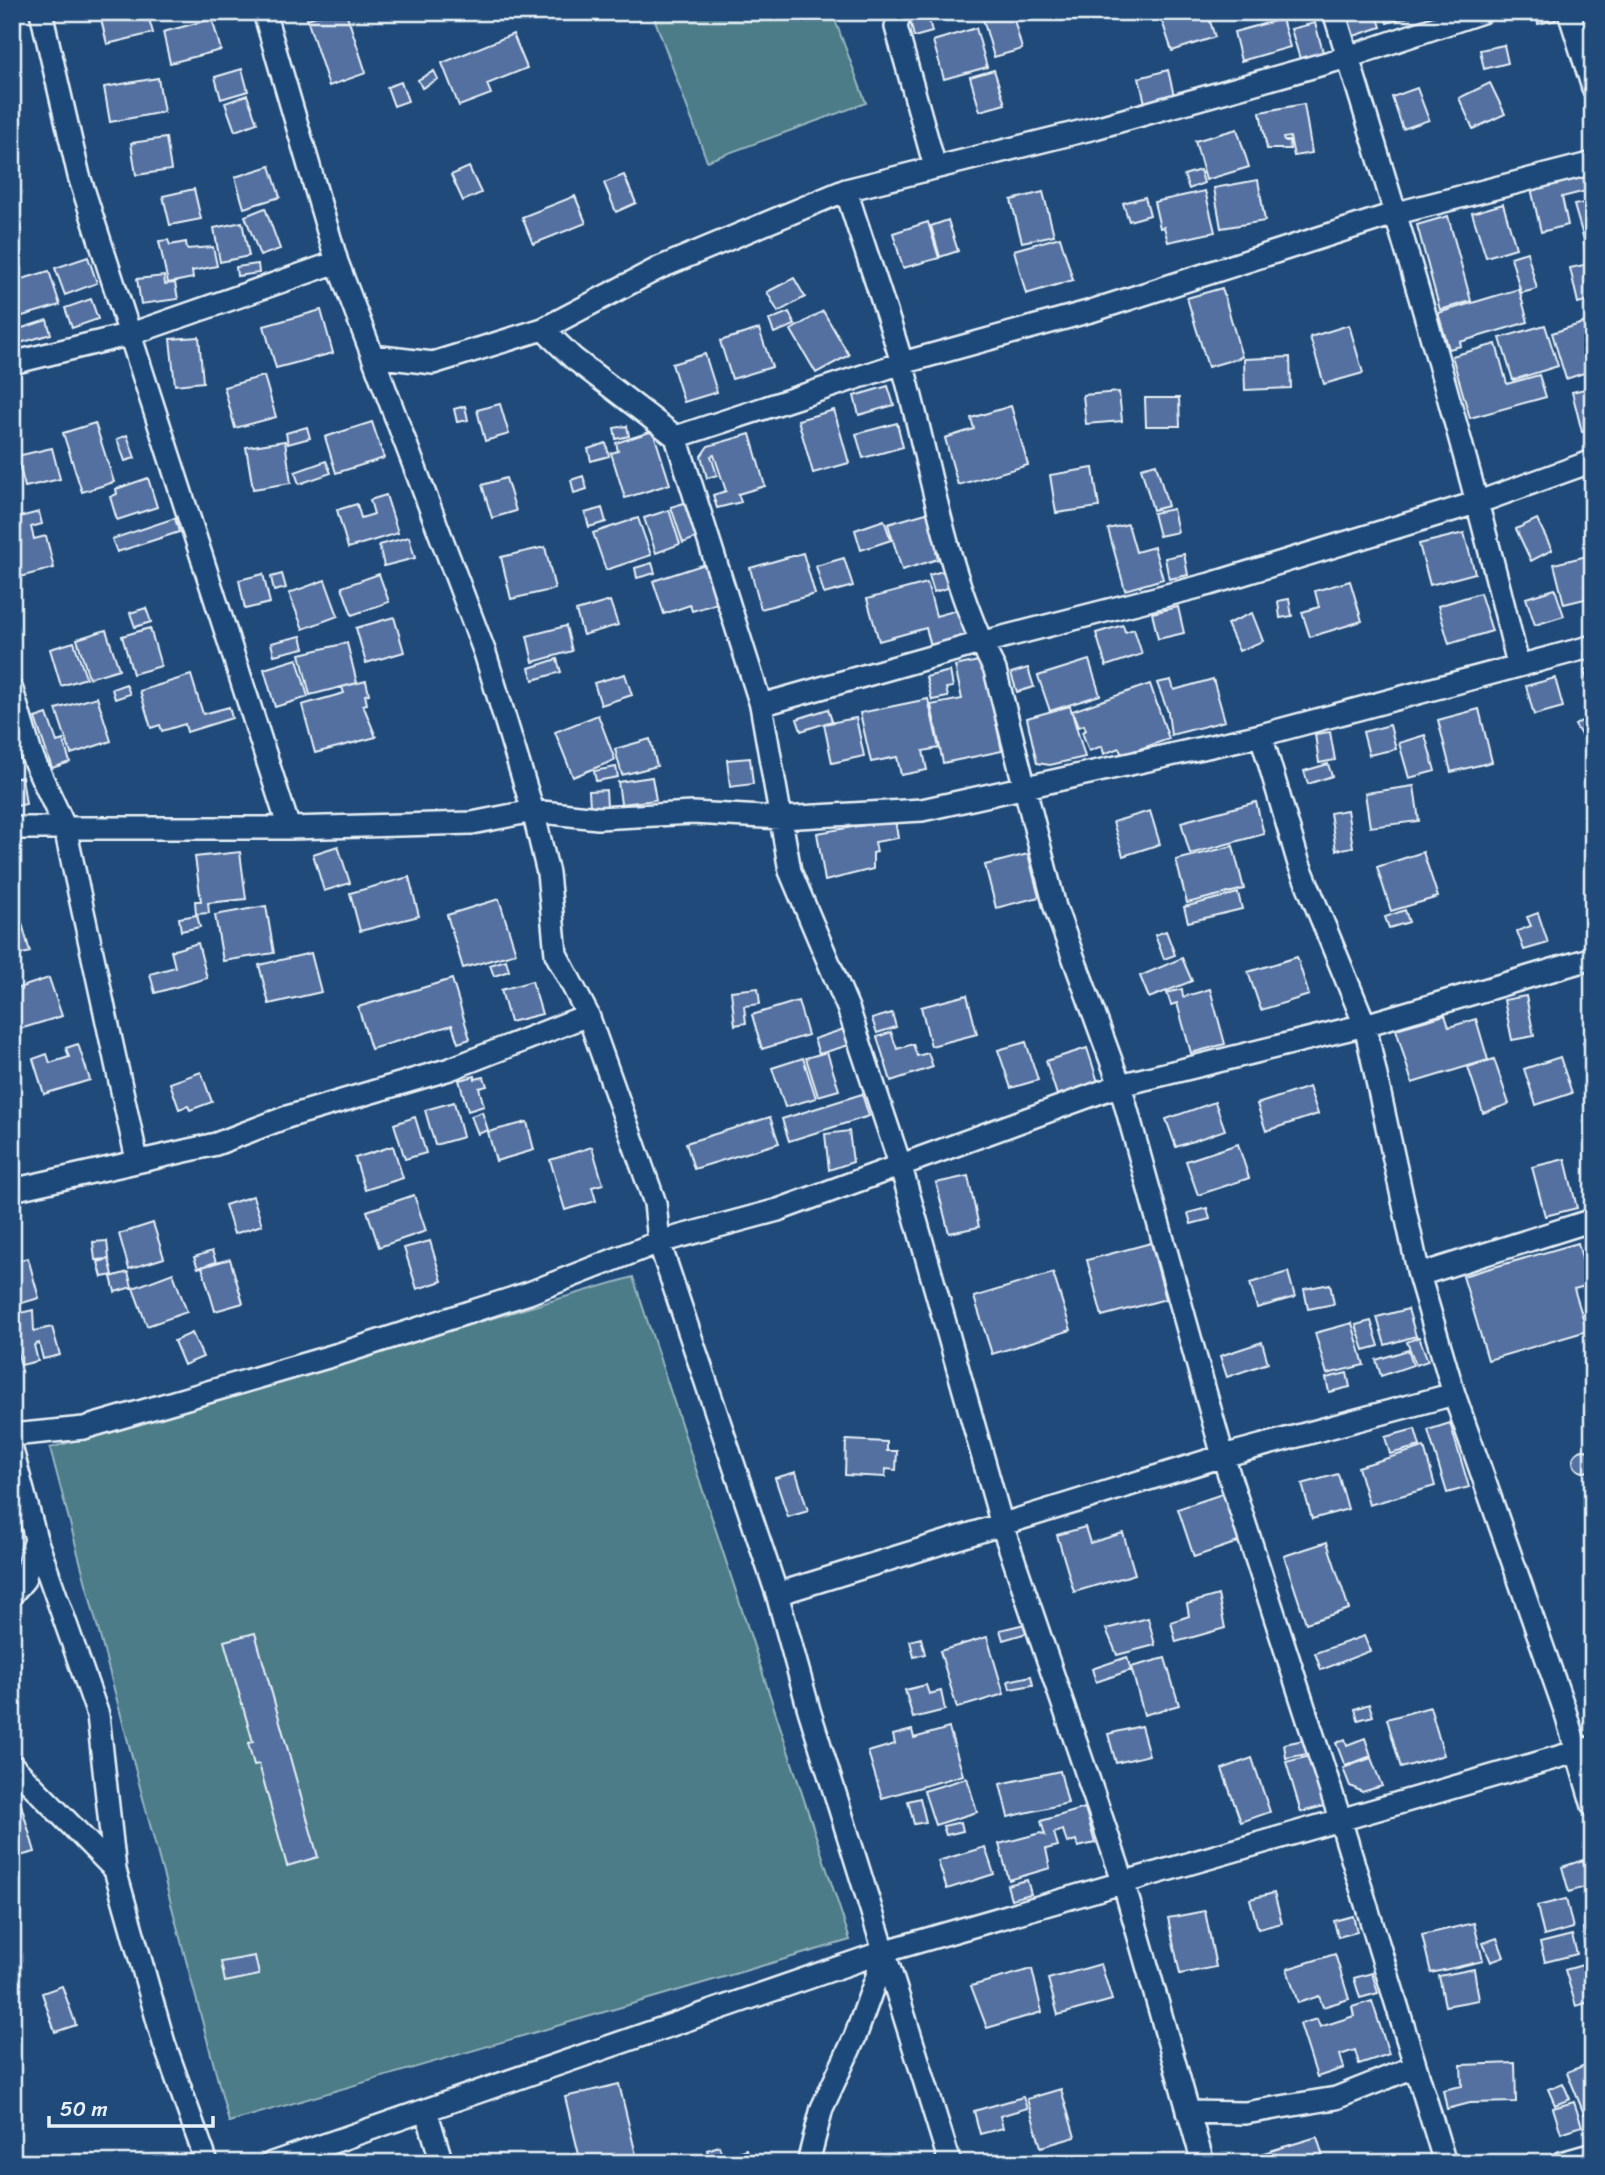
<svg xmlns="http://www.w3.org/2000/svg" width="1605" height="2175" font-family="Sriracha,sans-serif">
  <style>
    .green { fill: #4b7c87; stroke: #9ab6c0; stroke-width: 2 }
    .building { fill: #5370a0; stroke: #e8f1f8; stroke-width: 2 }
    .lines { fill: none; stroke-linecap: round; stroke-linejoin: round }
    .minor-casing { stroke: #e8f1f8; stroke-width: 26 }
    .minor { stroke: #1f4a7a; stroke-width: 21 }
  </style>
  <rect width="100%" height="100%" fill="#1f4a7a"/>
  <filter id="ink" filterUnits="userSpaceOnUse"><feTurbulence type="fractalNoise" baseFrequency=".0143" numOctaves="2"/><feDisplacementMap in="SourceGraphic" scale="14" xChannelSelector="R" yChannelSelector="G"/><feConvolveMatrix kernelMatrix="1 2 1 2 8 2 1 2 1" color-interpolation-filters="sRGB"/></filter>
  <g filter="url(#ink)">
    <path class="green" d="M652,12H832L866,103L707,161Z
      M633,1277L850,1940L229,2122L50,1448Z"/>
    <path class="building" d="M110,12H147L153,33L107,44L100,15Z
      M328,12H346L366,73L329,86L307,19Z
      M908,12H927L932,32L914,37Z
      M981,12H1012L1022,49L994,57Z
      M1170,12H1207L1215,37L1172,51L1160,15Z
      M1346,12H1364L1365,15L1376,12L1381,27L1354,36Z
      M1384,12H1425L1387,23Z
      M1535,12H1554L1556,20L1538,24Z
      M212,19L221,50L170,63L163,32Z
      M1282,19L1290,47L1241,61L1234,32Z
      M1315,23L1323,52L1300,59L1291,29Z
      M976,28L987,67L944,79L933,41Z
      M513,34L527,68L487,84L491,94L459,106L442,63Z
      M1504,45L1508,63L1484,69L1480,50Z
      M242,69L248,91L221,99L215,77Z
      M994,70L1005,104L980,111L970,77Z
      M1168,70L1174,96L1145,103L1139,78Z
      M434,71L438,79L422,88L418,80Z
      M158,78L164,112L110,122L104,87Z
      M401,82L408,101L394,106L387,87Z
      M1490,83L1505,114L1473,129L1459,98Z
      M1417,88L1429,120L1403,129L1392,97Z
      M247,95L257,123L235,131L225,103Z
      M1304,104L1312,153L1294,156L1290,137L1283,138L1284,141H1289L1290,149H1267L1260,112Z
      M1237,129L1249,167L1206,180L1195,141Z
      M166,138L171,170L136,175L131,143Z
      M270,166L280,197L244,208L235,177Z
      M469,167L481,193L463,201L451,175Z
      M1200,170L1204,183L1189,189L1184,175Z
      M624,175L636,203L616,212L604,183Z
      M1586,175L1590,190L1562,197L1568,225L1541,232L1531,188Z
      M1258,180L1265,221L1221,228L1214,188Z
      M194,189L201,219L170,225L163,196Z
      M1205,191L1215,232L1168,242L1164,227L1160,228L1154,202Z
      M1043,192L1054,235L1022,242L1011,200Z
      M575,196L586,223L533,244L522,217Z
      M1145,197L1150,215L1129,221L1123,203Z
      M1593,201V241L1585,243L1574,205Z
      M1503,204L1516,248L1486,257L1472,213Z
      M265,208L280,249L260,256L245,216Z
      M1448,216L1471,301L1440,310L1417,225Z
      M948,220L958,251L940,257L931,226Z
      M242,222L249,256L220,262L214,228Z
      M928,222L939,258L903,268L893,233Z
      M1060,237L1073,280L1026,294L1014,250Z
      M168,240L170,245L186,242L187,249L213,247L217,266L192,271L193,278L168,283L159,241Z
      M1593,242V259L1588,260L1584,244Z
      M1527,252L1537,289L1521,293L1511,257Z
      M88,257L97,283L65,295L55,268Z
      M1593,263V299L1578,303L1570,268Z
      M258,264L259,273L237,276L236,267Z
      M49,271L60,305L19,317L12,297V282Z
      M164,276L165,284L175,283L178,299L141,304L137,279Z
      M794,278L805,297L778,312L767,292Z
      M1222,288L1242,357L1208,367L1187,298Z
      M1519,289L1528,322L1460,342L1461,346L1449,349L1438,313Z
      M91,299L98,319L72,328L65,308Z
      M321,310L333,353L276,368L264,326Z
      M823,311L849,355L816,373L791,330Z
      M789,312L795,325L774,333L769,320Z
      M47,320L51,334L20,343L16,330Z
      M1586,322L1593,344V370L1566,379L1552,333Z
      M1349,325L1363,373L1324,384L1310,337Z
      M1545,325L1558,366L1513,380L1500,338Z
      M759,329L772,367L732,379L720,341Z
      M199,337L203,382L175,385L170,339Z
      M1496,344L1507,384L1539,375L1546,397L1470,418L1452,356Z
      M705,354L717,392L684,402L672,364Z
      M1290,357L1291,388L1245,390L1244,359Z
      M264,376L276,417L235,428L224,387Z
      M888,386L894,405L859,415L854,396Z
      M1593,387V430L1582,432L1572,392Z
      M1119,392L1122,421L1086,424L1083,395Z
      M1145,398H1179L1180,426H1146Z
      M500,404L509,434L485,441L477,410Z
      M465,406L468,420L457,422L454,409Z
      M1011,406L1028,465L958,485L945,438L974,429L971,418Z
      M834,410L849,463L813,473L798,420Z
      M372,422L384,458L336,473L325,437Z
      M95,423L114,482L82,492L63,433Z
      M897,423L903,447L863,458L856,434Z
      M627,426L629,436L616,439L614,428Z
      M307,427L310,438L288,444L286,433Z
      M653,431L670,484L625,498L611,453L618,451L616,443Z
      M750,434L765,486L738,494L741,502L717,508L713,495L726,491L714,455L711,456L717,475L707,478L701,456L708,446Z
      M127,435L135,458L125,461L117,439Z
      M285,441L291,483L253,489L246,447Z
      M606,443L609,456L591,461L588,449Z
      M52,448L60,479L25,487L17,456Z
      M326,461L331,473L299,484L295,472Z
      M1156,464L1168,506L1153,510L1141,468Z
      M1093,468L1099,507L1056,513L1050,475Z
      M583,476L587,489L574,493L571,480Z
      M148,478L157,507L117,520L110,497L117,494L116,489Z
      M506,478L516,511L492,518L482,485Z
      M386,495L398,533L348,548L337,510L357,504L361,518L374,514L370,500Z
      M684,503L696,538L683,543L671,507Z
      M602,508L606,522L589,527L585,513Z
      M1173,509L1178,532L1159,536L1153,513Z
      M669,510L680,544L656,553L644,518Z
      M933,511L945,549L936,552L938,559L902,570L888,524Z
      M39,512L42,524L31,527L34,539L46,536L54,568L12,579V519Z
      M175,518L179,532L117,552L112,539Z
      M638,518L651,555L606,570L593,533Z
      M1537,519L1552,550L1531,561L1516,529Z
      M884,520L891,540L861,550L855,530Z
      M1128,524L1136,552L1154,547L1163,579L1125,590L1108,529Z
      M1464,533L1475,573L1430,585L1419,544Z
      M409,537L415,558L384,566L379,545Z
      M545,547L555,589L511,599L501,557Z
      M803,553L815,594L761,609L750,568Z
      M1184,554L1188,575L1169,579L1165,558Z
      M1587,556L1593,578V597L1564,604L1554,564Z
      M844,558L853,586L824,594L816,566Z
      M652,563L655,573L637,578L635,568Z
      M705,564L718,603L692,611L690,605L664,614L653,581Z
      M946,570L951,587L934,592L929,575Z
      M263,574L270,603L245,609L239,580Z
      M282,574L286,588L274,591L271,577Z
      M379,574L389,602L352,615L342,587Z
      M325,580L338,616L303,629L289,593Z
      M1350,581L1362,621L1310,637L1302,612L1319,607L1315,591Z
      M927,583L936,616L961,609L969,636L931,646L926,628L879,641L867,599Z
      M1555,589L1564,616L1535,625L1526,598Z
      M1480,593L1492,631L1449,644L1438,606Z
      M1289,599L1292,616L1280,618L1278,601Z
      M610,601L618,625L583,635L576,611Z
      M1178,607L1184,633L1158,639L1152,613Z
      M146,608L151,622L135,627L130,613Z
      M1252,613L1263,641L1239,651L1227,624Z
      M394,617L404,652L366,663L356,628Z
      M1123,625L1125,632L1134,629L1142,654L1106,666L1096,633Z
      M566,626L572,651L533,662L527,636Z
      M150,628L161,666L133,674L122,636Z
      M106,630L119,669L89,678L77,639Z
      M301,636L304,648L274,655L271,643Z
      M74,642L86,678L61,686L50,649Z
      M347,643L357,683L310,695L300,654Z
      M297,659L308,697L275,707L264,669Z
      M557,659L561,672L533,680L529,668Z
      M983,660L1002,751L943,763L931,705L962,699L955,666Z
      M1089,660L1100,695L1050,711L1038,676Z
      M1028,668L1034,687L1017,692L1011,673Z
      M1593,668V701L1584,670Z
      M950,671L953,687L946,688L948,697L932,700L926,677Z
      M625,674L632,695L601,705L594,683Z
      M191,675L203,714L229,707L232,718L187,732L185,724L162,731L160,725L151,728L140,691Z
      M1555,678L1563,707L1534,715L1526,686Z
      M1213,679L1225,721L1171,735L1168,712L1157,683L1171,680L1174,690Z
      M366,681L369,694L365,695L367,704L363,705L376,737L315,753L302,705L344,693L342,687Z
      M126,684L130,694L115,699L112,689Z
      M1150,684L1169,739L1122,755L1119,748L1104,754L1102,746L1089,751L1082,732L1086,730L1084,725L1078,727L1072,711Z
      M97,697L111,741L71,754L56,709Z
      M928,699L939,748L923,751L927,770L901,775L897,757L871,762L860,713Z
      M1070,706L1085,757L1050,765L1037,763L1027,718Z
      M828,709L832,721L801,731L797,719Z
      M1479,709L1492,762L1451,772L1438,720Z
      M47,714L57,742L63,740L70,762L52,768L35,718Z
      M598,715L615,760L573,777L555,732Z
      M1588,717L1593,728L1581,735L1575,725Z
      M856,718L864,756L832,763L824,724Z
      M1390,725L1396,749L1369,755L1363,732Z
      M1330,732L1335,760L1319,763L1315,734Z
      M1425,735L1435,771L1409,778L1399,743Z
      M650,739L657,766L622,775L615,749Z
      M750,758L753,784L730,787L727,760Z
      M1328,764L1332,776L1308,784L1304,771Z
      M616,767L618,777L596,781L594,771Z
      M22,777L26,804L12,807V779Z
      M652,777L656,800L621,804L618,782Z
      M1414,786L1419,821L1370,827L1365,793Z
      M606,790L607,806H590L589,791Z
      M1256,802L1264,834L1190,854L1181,822Z
      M1347,810L1353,847L1336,850L1330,813Z
      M1150,811L1160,844L1123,856L1113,822Z
      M895,820L898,838L875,842L877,852L873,853V869L825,881L817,833Z
      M338,846L350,883L324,891L313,854Z
      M1233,846L1244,889L1187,903L1176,860Z
      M240,852L246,899L208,903L209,913L196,914L195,901H201L195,857Z
      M1423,852L1438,897L1391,911L1377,867Z
      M1028,854L1039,897L996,908L985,865Z
      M409,877L419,916L360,931L350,893Z
      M1238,893L1242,909L1188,922L1184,907Z
      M499,899L516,953L463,968L447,915Z
      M266,906L274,953L223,961L215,915Z
      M18,909L30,952L12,957V911Z
      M1405,910L1409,922L1389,928L1385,917Z
      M1538,913L1548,943L1524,950L1517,931L1531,926L1527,917Z
      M197,915L200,927L181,931L179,918Z
      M1166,931L1175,955L1164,959L1155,935Z
      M198,943L207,978L155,993L150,974L175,967L171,951Z
      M311,953L321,992L269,1004L259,965Z
      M1297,957L1309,995L1261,1010L1248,972Z
      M1182,958L1192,981L1149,998L1140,976Z
      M506,960L509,971L494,976L490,965Z
      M49,978L62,1016L20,1029L12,1006V990Z
      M452,979L470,1039L458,1043L452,1025L371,1049L358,1007Z
      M532,981L542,1014L510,1022L501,990Z
      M758,988L760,1004L744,1006L746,1023L735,1025L731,991Z
      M1182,989L1183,997L1210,989L1225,1044L1191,1053L1177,1003L1171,1005L1167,993Z
      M967,995L977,1034L931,1046L921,1007Z
      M1526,996L1534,1036L1512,1040L1504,1000Z
      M798,1001L808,1035L762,1049L752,1015Z
      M892,1013L896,1027L877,1033L872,1019Z
      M1445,1015L1449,1027L1476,1019L1488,1060L1412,1083L1396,1029Z
      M844,1029L849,1045L819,1054L814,1039Z
      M891,1032L897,1049L913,1044L917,1056L928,1053L933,1067L891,1081L877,1037Z
      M1593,1039V1074L1583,1042Z
      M1026,1042L1038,1080L1011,1088L998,1050Z
      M78,1044L90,1080L44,1094L33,1059L47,1054L50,1063L69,1057L66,1048Z
      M1087,1048L1098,1082L1057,1095L1046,1061Z
      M827,1052L839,1090L818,1096L806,1058Z
      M1560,1057L1572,1093L1536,1105L1524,1069Z
      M803,1058L816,1098L785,1107L772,1068Z
      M1494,1059L1509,1104L1483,1113L1468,1067Z
      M201,1072L212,1102L190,1110L188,1106L179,1109L170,1083Z
      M475,1076V1079L484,1077L487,1086L479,1088L484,1106L468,1111L459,1080Z
      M1309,1087L1318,1114L1266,1131L1257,1104Z
      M862,1094L869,1116L789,1141L782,1119Z
      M454,1102L463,1137L435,1145L425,1110Z
      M1215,1102L1225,1130L1176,1147L1166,1119Z
      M482,1112L488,1130L478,1134L471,1116Z
      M415,1117L426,1153L405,1159L394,1124Z
      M770,1117L779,1143L694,1169L686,1143Z
      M527,1122L534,1150L496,1161L488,1132Z
      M849,1131L853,1162L829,1170L825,1134Z
      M1238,1144L1249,1178L1198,1195L1186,1161Z
      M393,1146L403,1178L365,1190L355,1158Z
      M592,1147L603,1184L592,1187L596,1201L565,1210L550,1160Z
      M1565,1159L1577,1208L1545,1216L1532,1167Z
      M968,1176L979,1227L949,1233L936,1183Z
      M414,1195L426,1231L379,1247L367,1211Z
      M253,1196L262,1225L234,1234L225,1205Z
      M1207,1208L1210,1219L1191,1224L1188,1213Z
      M153,1223L164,1258L129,1269L119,1234Z
      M107,1241L109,1259L95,1260L93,1242Z
      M430,1241L442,1281L417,1289L404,1248Z
      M1151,1243L1166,1299L1102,1316L1087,1260Z
      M1578,1243L1589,1285L1574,1289L1587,1331L1488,1360L1463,1276Z
      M212,1251L216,1262L198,1268L194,1257Z
      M28,1258L39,1298L12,1306V1262Z
      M109,1259L113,1275L102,1277L98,1262Z
      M230,1259L243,1303L215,1311L202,1267Z
      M128,1272L132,1287L115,1292L111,1277Z
      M1288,1272L1295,1297L1257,1308L1250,1283Z
      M173,1273L187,1312L147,1326L133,1288Z
      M1053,1273L1071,1330L992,1354L974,1297Z
      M1330,1284L1334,1304L1308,1309L1304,1289Z
      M1408,1309L1416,1336L1385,1345L1377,1317Z
      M33,1310L34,1331L52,1327L60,1355L43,1359L39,1343L34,1345L38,1361L21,1365L12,1334V1315Z
      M1593,1320V1367L1587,1321Z
      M1371,1321L1379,1346L1364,1350L1356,1325Z
      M1352,1323L1364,1365L1327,1374L1315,1333Z
      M192,1333L203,1357L184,1365L174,1341Z
      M1419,1337L1428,1361L1416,1365L1407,1342Z
      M1262,1342L1268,1363L1227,1377L1220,1356Z
      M1408,1350L1413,1365L1381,1376L1376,1360Z
      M1347,1373L1350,1387L1329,1392L1326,1378Z
      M1450,1423L1469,1487L1447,1493L1428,1430Z
      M1415,1429L1420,1446L1390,1454L1385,1437Z
      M846,1440L887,1442V1451H897L896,1470L886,1469L885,1477L845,1475Z
      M1424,1447L1435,1486L1369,1505L1358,1467Z
      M1573 1461a11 11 0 1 1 22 0a11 11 0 1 1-22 0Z
      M796,1472L808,1511L788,1517L775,1478Z
      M1338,1474L1348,1509L1312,1519L1302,1484Z
      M1225,1493L1241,1541L1194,1557L1178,1509Z
      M1085,1527L1090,1543L1123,1533L1135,1574L1074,1592L1057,1535Z
      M1327,1542L1349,1609L1306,1623L1284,1556Z
      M1218,1595L1225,1628L1176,1642L1171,1622L1189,1616L1187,1604Z
      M1148,1618L1155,1645L1117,1655L1106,1629Z
      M1025,1624L1027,1633L1003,1640L1000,1630Z
      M255,1633L318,1857L287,1866L259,1764L254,1765L248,1743L253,1742L224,1641Z
      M1364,1636L1370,1651L1321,1670L1315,1653Z
      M987,1637L1004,1694L957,1708L940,1651Z
      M921,1638L925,1654L914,1657L910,1641Z
      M1127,1657L1131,1670L1096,1682L1092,1669Z
      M1165,1658L1179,1705L1144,1715L1131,1667Z
      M1031,1676L1033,1685L1010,1689L1008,1681Z
      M926,1685L929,1694L941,1691L945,1710L913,1718L905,1690Z
      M1369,1704L1373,1716L1358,1720L1355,1709Z
      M1430,1707L1444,1755L1401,1768L1387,1719Z
      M1141,1726L1149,1755L1116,1763L1108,1734Z
      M949,1728L963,1775L882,1798L868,1752L895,1744L893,1735L912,1730L914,1738Z
      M1365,1738L1371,1756L1345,1766L1336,1743L1345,1739L1347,1745Z
      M1304,1740L1307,1754L1286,1758L1284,1744Z
      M1310,1756L1324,1806L1301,1812L1286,1762Z
      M1252,1758L1270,1812L1241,1822L1222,1769Z
      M1371,1758L1382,1786L1362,1792L1350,1786L1343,1768Z
      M1060,1771L1068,1803L1008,1817L1000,1784Z
      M12,1774L35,1852L12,1858Z
      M967,1778L977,1812L935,1825L924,1791Z
      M920,1798L926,1822L914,1824L908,1801Z
      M1085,1808L1095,1843L1078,1847L1076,1840L1067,1843L1063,1830L1054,1833L1058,1846L1046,1849L1050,1868L1009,1880L999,1844L1041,1833L1045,1835L1041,1821Z
      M961,1822L963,1831L946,1835L943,1826Z
      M985,1847L994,1874L947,1889L938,1861Z
      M1583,1860L1591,1885L1569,1892L1562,1867Z
      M1027,1880L1031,1894L1011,1899L1007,1885Z
      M1274,1893L1282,1923L1258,1929L1250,1899Z
      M1566,1899L1573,1928L1544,1936L1537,1906Z
      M1205,1911L1216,1967L1180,1974L1168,1918Z
      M1353,1916L1357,1932L1338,1937L1334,1921Z
      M1474,1923L1483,1961L1431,1973L1422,1935Z
      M1593,1927V1942L1584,1943L1583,1928Z
      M1572,1935L1577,1954L1545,1962L1540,1943Z
      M1497,1938L1504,1957L1491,1962L1483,1943Z
      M1335,1954L1349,1999L1323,2007L1319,1996L1298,2003L1287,1969Z
      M255,1956L259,1975L225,1982L221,1962Z
      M1593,1962V2001L1576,2006L1565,1970Z
      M1101,1964L1112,2000L1058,2015L1048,1979Z
      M1032,1969L1042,2012L987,2028L971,1986Z
      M1474,1969L1479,2000L1445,2006L1439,1976Z
      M1372,1973L1378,1993L1360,1998L1354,1978Z
      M62,1986L76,2025L55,2032L42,1993Z
      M1372,2001L1389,2054L1359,2064L1355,2050L1340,2055L1344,2068L1317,2077L1300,2024L1317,2019L1320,2027L1354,2016L1352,2007Z
      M1593,2062V2111L1584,2114L1567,2072Z
      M1515,2063L1516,2102L1470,2103L1447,2109L1443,2090L1462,2086L1461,2065Z
      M1563,2083L1570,2099L1555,2105L1548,2089Z
      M619,2084L638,2163H581L565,2097Z
      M1061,2089L1075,2137L1041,2147L1027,2099Z
      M1023,2097L1027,2108L1000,2116L1003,2128L980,2134L974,2111Z
      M1574,2102L1582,2126L1561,2133L1553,2108Z
      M1317,2137L1325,2163H1252L1250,2157Z
      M719,2146L723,2157L746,2149L750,2163H711L707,2150Z"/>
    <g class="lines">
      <defs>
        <path id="minor" d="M41,12L79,176L289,828
          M264,12L337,262L485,653L533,811L548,873L556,954L588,1015L655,1203L659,1242L777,1594L809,1710L950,2163
          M900,12L896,27L935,167
          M1334,12C1401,228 1465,444 1518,664
          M1569,12L1593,88
          M846,190C864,248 885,305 902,363C931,465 945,575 995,670L1055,907L1120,1085L1223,1456L1340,1819L1445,2163
          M543,329L573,358L676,437L761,705L790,871L848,1008L901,1167L1002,1525L1123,1881L1203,2163
          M373,356L433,363L543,329L659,268L846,190L1095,128L1348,57L1482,12
          M12,363L131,334L337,262
          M676,437L902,363L1091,311L1397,213L1593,163
          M12,690L31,754L65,828L137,1160
          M761,705L980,643L1210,584L1479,502L1593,461
          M12,828H289L472,823L533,811L598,818L693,813L781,818L922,810L1261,735L1593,646
          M12,1190L216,1144L287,1117L450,1069L588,1015
          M1419,1275L1593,1220
          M1454,1394L1564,1708L1593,1806
          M12,1435L84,1428L342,1353L529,1293L659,1242L778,1210L1120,1085L1365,1025L1593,958
          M12,1450L36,1539L24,1580L12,1594
          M36,1539L98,1715L115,1870L164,2043L207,2163
          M777,1594L1223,1456L1454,1394L1419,1275L1365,1025L1299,864L1261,735
          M12,1765L115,1870
          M426,2110L442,2163
          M1188,2112L1245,2113L1336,2098L1414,2067
          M272,2163L886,1951L1593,1747
          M808,2163L822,2108L855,2037L886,1951
          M1561,2163L1593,2154"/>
      </defs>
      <use href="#minor" class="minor-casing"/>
      <use href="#minor" class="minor"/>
    </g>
  </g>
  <rect width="1605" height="2175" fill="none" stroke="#1f4a7a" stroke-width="42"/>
  <rect x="21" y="21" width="1563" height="2133" fill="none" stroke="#e8f1f8" stroke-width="2.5" filter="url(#ink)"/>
  <path d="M49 2116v10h164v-10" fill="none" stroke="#e8f1f8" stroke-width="3.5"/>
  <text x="60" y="2116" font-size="21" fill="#e8f1f8" stroke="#1f4a7a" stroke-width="5" paint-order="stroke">50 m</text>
</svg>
